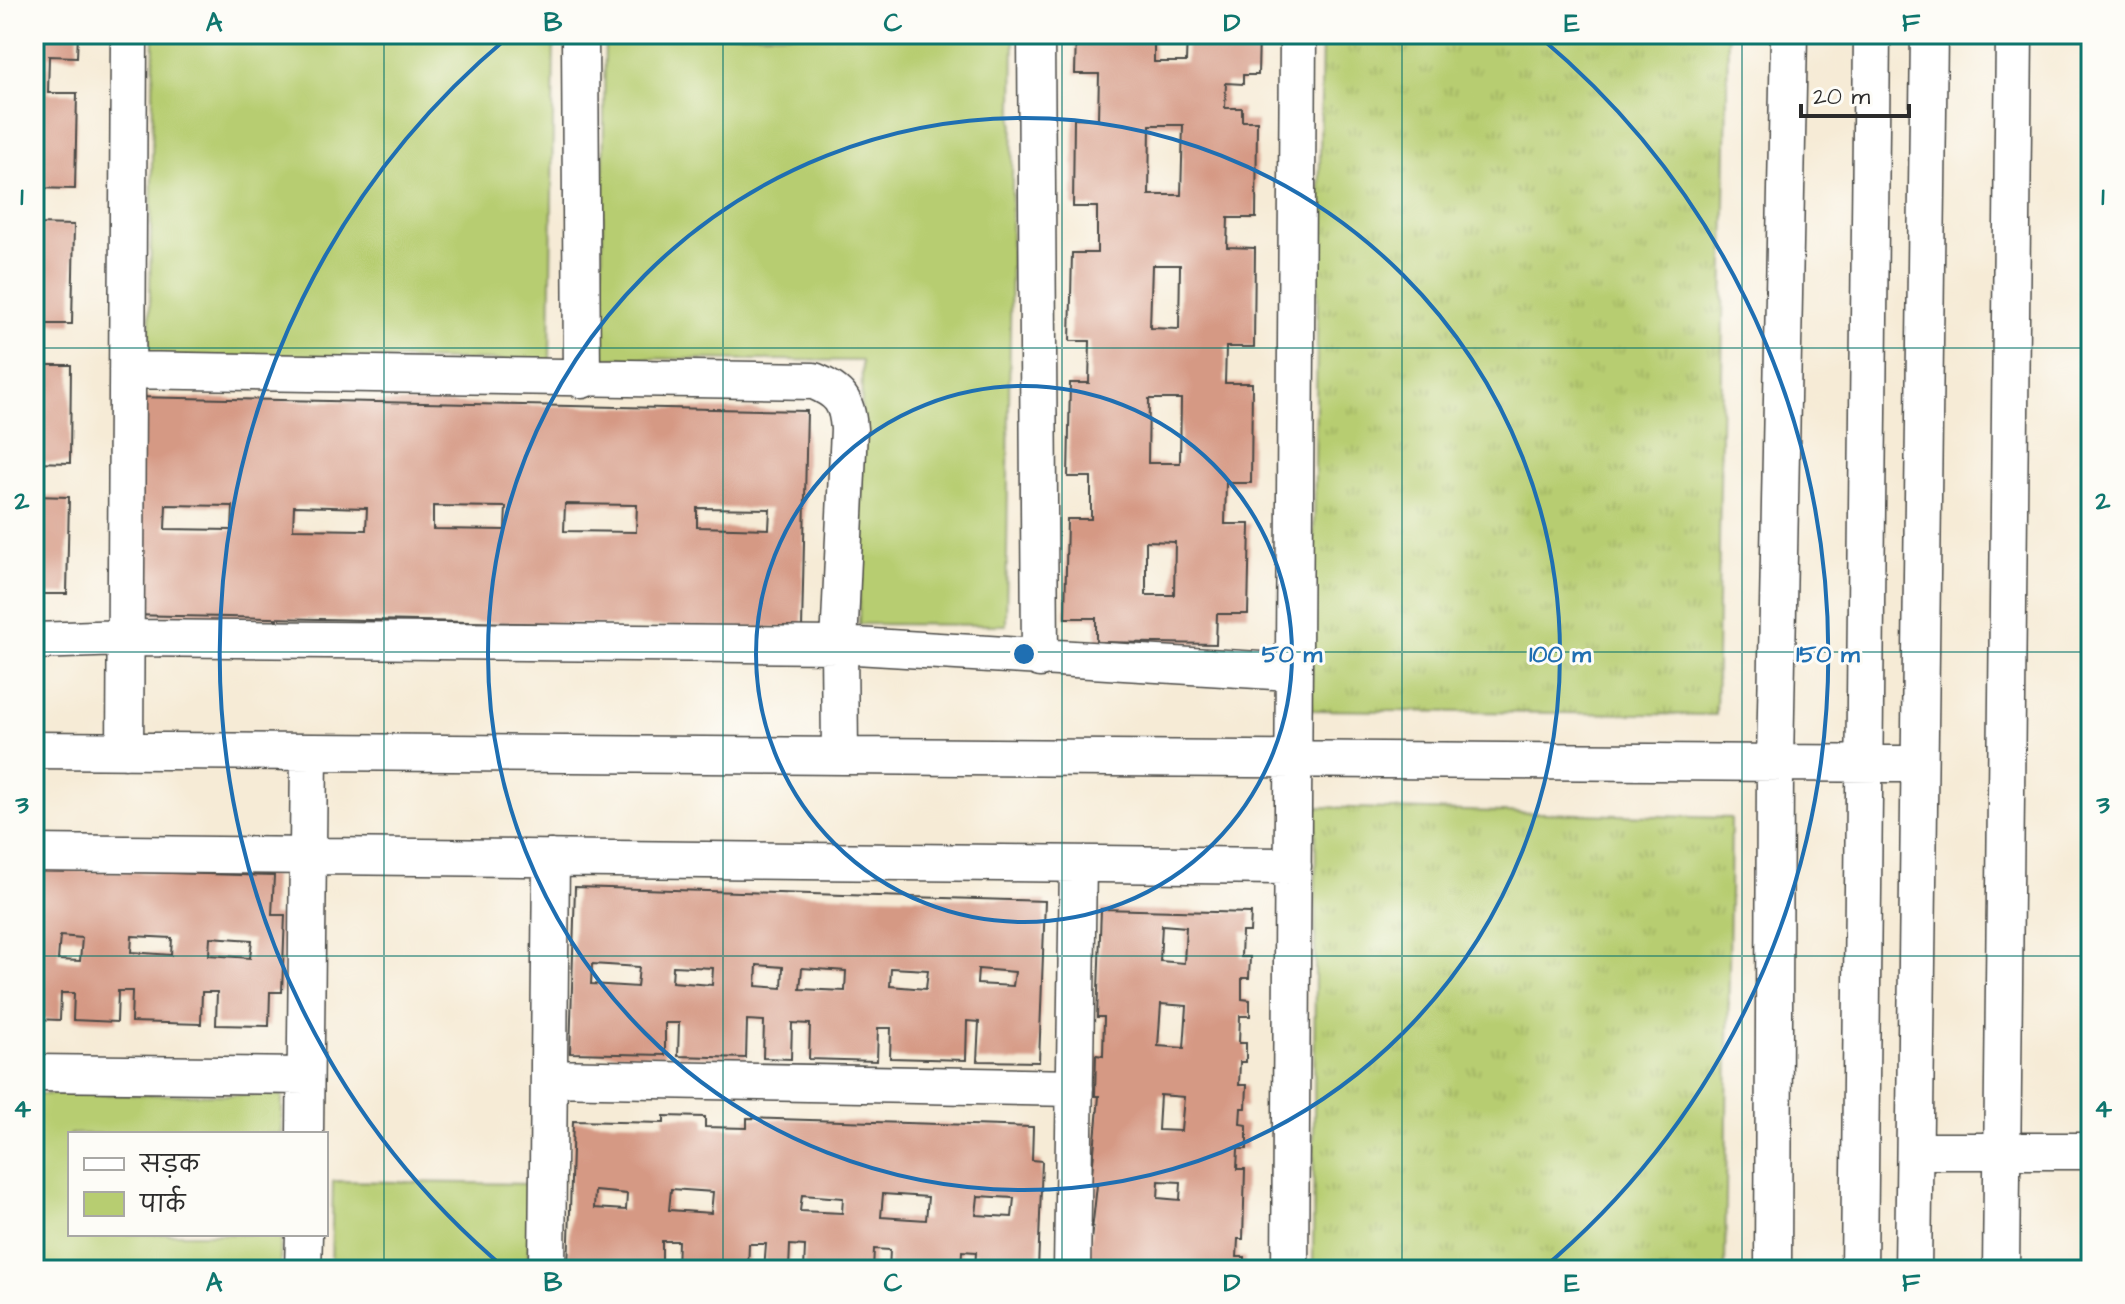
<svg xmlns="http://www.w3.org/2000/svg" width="2125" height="1304" font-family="'Architects Daughter','Playpen Sans Deva',sans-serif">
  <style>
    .grass { fill: url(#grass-tufts); stroke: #717c4e; stroke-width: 2 }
    .park { fill: #b7cd71; stroke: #717c4e; stroke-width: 2 }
    .building { fill: #d59984; fill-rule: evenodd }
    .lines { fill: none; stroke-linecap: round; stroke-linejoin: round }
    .minor-casing { stroke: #494845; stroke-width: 39 }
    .minor { stroke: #fff; stroke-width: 36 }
    .grid { fill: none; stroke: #0f766e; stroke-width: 2; stroke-opacity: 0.55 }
    .ring { fill: none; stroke: #1f6fb2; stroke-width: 4 }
    .centre { fill: #1f6fb2; stroke: #fdfcf7; stroke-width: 4 }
    .ring-label { font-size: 24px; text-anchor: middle; font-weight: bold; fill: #1f6fb2; stroke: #fdfcf7; stroke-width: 6; stroke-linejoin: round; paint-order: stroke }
    .neatline { fill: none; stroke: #0f766e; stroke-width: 3 }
    .grid-label { font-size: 26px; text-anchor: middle; font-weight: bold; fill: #0f766e }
  </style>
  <defs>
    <pattern id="grass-tufts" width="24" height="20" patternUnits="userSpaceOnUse" patternTransform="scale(2)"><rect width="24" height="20" fill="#b7cd71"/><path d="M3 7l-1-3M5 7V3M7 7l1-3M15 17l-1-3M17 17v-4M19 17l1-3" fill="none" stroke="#9eb062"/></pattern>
  </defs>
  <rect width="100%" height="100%" fill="#fdfcf7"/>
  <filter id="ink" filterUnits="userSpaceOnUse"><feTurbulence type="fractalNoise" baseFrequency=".0125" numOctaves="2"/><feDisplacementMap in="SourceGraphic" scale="16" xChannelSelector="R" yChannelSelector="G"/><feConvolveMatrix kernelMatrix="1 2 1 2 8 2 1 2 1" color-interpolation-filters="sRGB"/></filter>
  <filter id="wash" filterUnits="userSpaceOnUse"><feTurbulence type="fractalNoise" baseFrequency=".006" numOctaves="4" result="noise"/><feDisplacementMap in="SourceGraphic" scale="32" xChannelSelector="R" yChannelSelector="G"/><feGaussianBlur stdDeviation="1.8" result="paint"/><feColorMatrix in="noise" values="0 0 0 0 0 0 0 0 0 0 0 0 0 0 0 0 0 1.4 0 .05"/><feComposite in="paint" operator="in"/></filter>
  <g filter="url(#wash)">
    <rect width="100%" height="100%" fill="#f6ebd6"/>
    <path class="grass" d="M1322,34H1728L1716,715L1311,710Z
      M1316,807L1731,818L1725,1270H1313Z"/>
    <path class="park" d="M154,34H554L550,361L149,357Z
      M605,34H1014L1006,625L859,624L862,361L601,358Z
      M34,1094L282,1095V1134H70V1234H281L280,1270H34Z
      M333,1181L530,1184L528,1270H331Z"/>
    <g id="blocks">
      <path class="building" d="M34,34H78L77,57L49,56L48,93H77L75,189L34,188Z
        M1076,34H1154V62H1186L1187,34H1259L1258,75H1243V84L1226,83L1225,108H1242V121H1257L1256,218H1228L1227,247L1255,248L1254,347H1226L1225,383H1252L1251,483H1226L1225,524H1250L1248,614H1217L1216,644L1096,642V618H1065L1067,519H1091V477H1068L1070,383H1089L1090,341H1070L1072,253H1097V207H1073L1074,118L1098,119L1099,74H1075ZM1150,125H1183L1181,195H1149ZM1152,265H1180L1179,329L1150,328ZM1149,399H1181L1180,463H1148ZM1146,541L1175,542L1174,595H1146Z
        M34,224L74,225L72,324H41L40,365H71L70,463L34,462Z
        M133,397L807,411L802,629L128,615ZM565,504L637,505L636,532L564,531ZM166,505L233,506L232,530L165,529ZM294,506L367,508L366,530L293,529ZM433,506L506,507L505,530L433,529ZM697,508L770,509L769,529L697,527Z
        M34,496L69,497L67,594H34Z
        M34,869L274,876L272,915H285L282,992H270L269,1026L216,1025L217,992H202L201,1024L131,1022L132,991H118L117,1022L73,1020L74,993H61L60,1020L34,1019ZM60,936L82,938L80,961L58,960ZM132,936L172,938L171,955L131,952ZM210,937L252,940L250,958L209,955Z
        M575,887L1045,901L1039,1062L977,1061L979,1022L967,1021L966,1060L890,1058L891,1028H878L877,1061L809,1059L810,1024L792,1023L791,1059L763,1058L764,1021L747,1020L746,1058L678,1056L679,1023H665V1055L570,1053ZM592,964L639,967L637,987L591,984ZM757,965L783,967L782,988L756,986ZM673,966L713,968L712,985L672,982ZM802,968L846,971L845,991L800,989ZM891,968L928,970L926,989L890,986ZM978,969L1015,972L1013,986L977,984Z
        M1101,909L1251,913L1250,932H1242L1241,957H1250L1249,978H1242V999L1250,1000V1016H1240L1239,1043H1246V1062H1240L1239,1085H1247L1246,1108H1241L1240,1124L1247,1125V1149H1238L1237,1169H1245L1243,1239H1238L1237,1257H1245V1270L1088,1268L1097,1185H1091L1099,1096H1095L1096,1055L1103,1056L1104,1017H1097ZM1162,925L1186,927L1184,963L1160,961ZM1161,1004L1187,1006L1184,1048L1158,1046ZM1160,1095L1184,1097L1181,1131L1158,1130ZM1159,1181L1181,1182L1180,1200L1158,1198Z
        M664,1116L705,1117V1127L747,1128V1118L1033,1127L1032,1160L1042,1161L1038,1270H975L976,1252L962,1251L961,1270H889L890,1250L874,1249L873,1270H804L805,1246L790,1245L789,1270H764L766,1244H749L748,1270H677L678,1241H662V1270L568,1269L573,1121L664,1123ZM671,1189L713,1192L711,1213L669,1210ZM595,1191L627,1194L626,1210L594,1208ZM883,1194L928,1197L926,1220L881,1217ZM802,1195L843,1198L842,1213L800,1211ZM978,1196L1014,1198L1012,1217L976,1215Z"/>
    </g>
  </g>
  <g filter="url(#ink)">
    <use href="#blocks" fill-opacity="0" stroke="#494845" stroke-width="2"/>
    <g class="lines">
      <defs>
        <path id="minor" d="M580,34L582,380
          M1036,34L1040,659
          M127,370L814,381C840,392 847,401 849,429L839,645L840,756
          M34,641L125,638L839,645L1292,672
          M34,750L1919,764
          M125,751L129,34
          M34,853L1293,866
          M34,1073L305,1076
          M549,1078L1075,1088
          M305,1134L309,752
          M1915,1151H2091
          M303,1270L304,1234
          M547,1270L551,858
          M1072,1270L1078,864
          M1290,1270L1298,34
          M1773,1270L1775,763L1789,34
          M1859,1270L1872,34
          M1913,1270L1929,34
          M2001,1270L2014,34"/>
      </defs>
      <use href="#minor" class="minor-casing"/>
      <use href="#minor" class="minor"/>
    </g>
  </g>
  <path class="grid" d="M384,34V1270M723,34V1270M1062,34V1270M1402,34V1270M1742,34V1270M34,348H2091M34,652H2091M34,956H2091"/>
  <g class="ring">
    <circle cx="1024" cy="654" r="268"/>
    <circle cx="1024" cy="654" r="536"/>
    <path d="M507 1270A804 804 0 0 1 507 38M1541 38A804 804 0 0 1 1541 1270"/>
  </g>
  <circle cx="1024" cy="654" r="12" class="centre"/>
  <g class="ring-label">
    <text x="1292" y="662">50 m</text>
    <text x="1560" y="662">100 m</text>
    <text x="1828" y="662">150 m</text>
  </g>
  <rect width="2125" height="1304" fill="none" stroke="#fdfcf7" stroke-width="88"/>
  <rect x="68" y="1132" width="260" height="104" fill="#fdfcf7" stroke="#a9a8a5" stroke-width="2"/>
  <rect x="84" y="1158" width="40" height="12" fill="#ffffff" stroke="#a9a8a5" stroke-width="2"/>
  <text x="140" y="1172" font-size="24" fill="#2b2b2b">सड़क</text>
  <rect x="84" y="1192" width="40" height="24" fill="#b7cd71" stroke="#a9a8a5" stroke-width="2"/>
  <text x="140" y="1212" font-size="24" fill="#2b2b2b">पार्क</text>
  <path d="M1801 104v12h108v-12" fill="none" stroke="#2b2b2b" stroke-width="4"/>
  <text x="1813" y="104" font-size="24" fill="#2b2b2b" stroke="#fdfcf7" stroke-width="6" paint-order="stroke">20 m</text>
  <rect x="44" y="44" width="2037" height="1216" class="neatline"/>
  <g class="grid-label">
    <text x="214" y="31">A</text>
    <text x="553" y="31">B</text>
    <text x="893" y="31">C</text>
    <text x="1232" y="31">D</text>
    <text x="1572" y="31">E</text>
    <text x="1911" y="31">F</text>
    <text x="22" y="205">1</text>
    <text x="2103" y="205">1</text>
    <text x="22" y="509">2</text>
    <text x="2103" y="509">2</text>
    <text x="22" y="813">3</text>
    <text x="2103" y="813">3</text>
    <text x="22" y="1117">4</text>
    <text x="2103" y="1117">4</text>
    <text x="214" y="1291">A</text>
    <text x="553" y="1291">B</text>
    <text x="893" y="1291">C</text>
    <text x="1232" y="1291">D</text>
    <text x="1572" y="1291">E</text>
    <text x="1911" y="1291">F</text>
  </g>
</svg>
